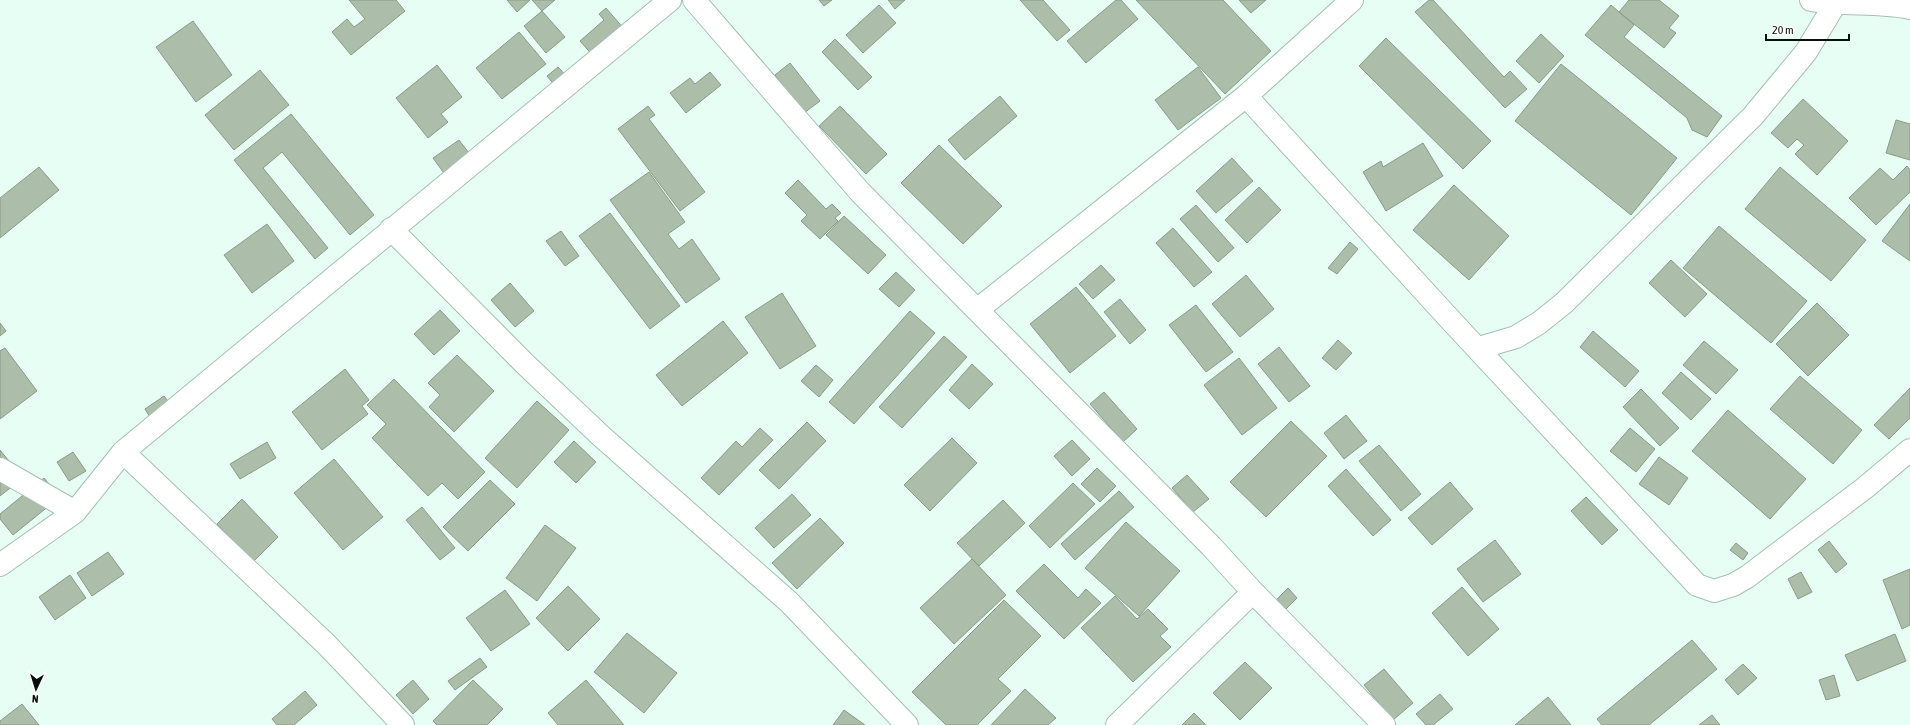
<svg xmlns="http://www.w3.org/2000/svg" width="1910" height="725" font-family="'Asap Condensed',sans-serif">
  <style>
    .building { fill: #acbea9; stroke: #8a9c87 }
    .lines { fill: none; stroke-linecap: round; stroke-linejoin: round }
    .minor-casing { stroke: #a4c1b5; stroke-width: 24 }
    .minor { stroke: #fff; stroke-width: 22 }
  </style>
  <rect width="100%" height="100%" fill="#e6fef3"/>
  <path class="building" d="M349,0H396L405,11L351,55L332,32L347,19L354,27L365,19Z
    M507,0H530L517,12Z
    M532,0H555L542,11Z
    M819,0H832L824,6Z
    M888,0H905L895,9Z
    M1020,0H1043L1070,30L1057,41Z
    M1116,0H1121L1138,19L1086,63L1067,41Z
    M1136,0H1223L1271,51L1225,94Z
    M1239,0H1266L1251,13Z
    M1429,0H1433L1504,77L1510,71L1527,89L1505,108L1415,12Z
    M1629,0H1659L1679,16L1669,28L1676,33L1664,48L1619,12Z
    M879,5L896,23L863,53L846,35Z
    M1611,5L1634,25L1624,37L1722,116L1707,137L1692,130L1687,118L1585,35Z
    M606,8L625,30L594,57L580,41L604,20L599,14Z
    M542,11L565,37L546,53L524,26Z
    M193,21L232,75L196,102L156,47Z
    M519,32L546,64L502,99L476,68Z
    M1541,34L1564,56L1539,83L1516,61Z
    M1386,38L1491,141L1463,169L1359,66Z
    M835,39L872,77L858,90L822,52Z
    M790,63L820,101L804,113L775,75Z
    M1561,64L1677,158L1631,215L1515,121Z
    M437,65L462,97L441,114L448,122L428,138L396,98Z
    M558,67L568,78L556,87L547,76Z
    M1198,67L1221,98L1178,130L1155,100Z
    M260,70L289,105L234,150L205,115Z
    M710,72L721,85L686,113L670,93L690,78L695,84Z
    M1000,96L1017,116L965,160L948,140Z
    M1803,99L1848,141L1817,175L1795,154L1804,145L1797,139L1788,148L1771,133Z
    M648,106L655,115L649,119L705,192L680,211L618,129Z
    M840,106L887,154L866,174L819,126Z
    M291,114L374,215L350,235L282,152L263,168L328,248L315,259L234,160Z
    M1896,120L1910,124V160L1886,153Z
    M459,140L472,157L446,176L433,158Z
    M1423,143L1443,176L1386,211L1363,172L1381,161L1383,167Z
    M939,145L1002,206L963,244L901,183Z
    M1232,158L1253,181L1216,213L1196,191Z
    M1907,166L1910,170V192L1876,225L1849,198L1880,168L1893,180Z
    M39,167L59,190L0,238V198Z
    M1780,167L1866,240L1831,281L1745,209Z
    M649,172L685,222L668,234L679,249L692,239L720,279L686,303L610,200Z
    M798,180L826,209L832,204L841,213L835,218L838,221L820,239L801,221L807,215L785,193Z
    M1454,185L1509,236L1469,280L1413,230Z
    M1259,187L1281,210L1247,243L1225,220Z
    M1910,204V261L1882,241Z
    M1196,205L1234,248L1218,262L1180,219Z
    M610,213L680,306L650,329L579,236Z
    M844,216L886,255L868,274L826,235Z
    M267,224L294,261L252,293L224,255Z
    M1719,226L1807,301L1771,343L1683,268Z
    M1173,228L1212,272L1194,287L1156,243Z
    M561,231L579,256L565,266L546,241Z
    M1350,242L1358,249L1337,274L1328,268Z
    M1671,260L1707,294L1685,317L1649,283Z
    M1101,265L1115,280L1093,299L1079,284Z
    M896,272L915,290L899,307L879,289Z
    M1246,275L1274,309L1240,337L1212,304Z
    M510,283L534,311L515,327L491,300Z
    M1076,287L1116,336L1070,373L1030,324Z
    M782,293L816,346L780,369L745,317Z
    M1120,299L1146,330L1130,344L1104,312Z
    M1817,303L1849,335L1808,376L1776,344Z
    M1196,305L1233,352L1206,372L1169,325Z
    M440,310L460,331L434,355L414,334Z
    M910,311L935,333L854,424L829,402Z
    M723,321L748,353L682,406L656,375Z
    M0,323L6,331L0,336Z
    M1593,331L1639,371L1625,387L1580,347Z
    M944,336L967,357L902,428L879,407Z
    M1338,340L1352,353L1336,370L1322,358Z
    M1704,341L1738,370L1716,394L1683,365Z
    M1279,347L1310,386L1289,402L1258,364Z
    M5,348L37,391L0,419V351Z
    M457,355L494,391L454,432L429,407L440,395L428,383Z
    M1239,358L1277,408L1242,435L1204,385Z
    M972,364L993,384L969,409L949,390Z
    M816,365L833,380L819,397L801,381Z
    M345,369L369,400L362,406L368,414L322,450L292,412Z
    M1681,372L1711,399L1691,420L1662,393Z
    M1800,376L1862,430L1833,464L1770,409Z
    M394,379L485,472L458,499L442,483L428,496L372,438L386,424L367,405Z
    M1910,388V418L1889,439L1874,425Z
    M1641,389L1679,428L1660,446L1623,407Z
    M1104,392L1137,429L1123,442L1090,404Z
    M164,396L174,409L153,422L145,409Z
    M537,401L569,430L517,488L485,458Z
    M1728,410L1806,479L1770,519L1692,451Z
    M1346,415L1367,441L1344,459L1324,433Z
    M1291,421L1327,456L1266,517L1230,482Z
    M807,422L826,441L779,489L759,470Z
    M760,428L773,440L719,495L701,478L736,441L742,447Z
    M1630,428L1655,449L1636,472L1610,451Z
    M952,438L977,463L930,511L904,485Z
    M1072,440L1090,459L1072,476L1054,456Z
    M574,441L596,462L576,483L554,462Z
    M267,442L276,458L240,479L230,464Z
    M1379,445L1421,494L1401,511L1359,461Z
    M0,450L23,478L0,496Z
    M73,452L86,471L69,481L57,462Z
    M1659,457L1688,478L1669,505L1639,484Z
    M334,459L383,517L343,550L294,493Z
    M1097,468L1116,486L1100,502L1081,484Z
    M1346,469L1391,520L1373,536L1328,486Z
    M1187,475L1209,499L1193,512L1172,488Z
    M44,478L60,497L13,535L0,519V514Z
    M490,480L515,504L468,551L443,527Z
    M1450,482L1473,509L1432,545L1408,518Z
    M1073,483L1095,504L1050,548L1029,526Z
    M1119,491L1134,507L1075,560L1061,544Z
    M792,494L811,515L774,548L755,528Z
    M1586,497L1618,530L1602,545L1571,511Z
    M242,499L278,537L254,561L217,524Z
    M1003,500L1025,523L979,566L957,543Z
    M422,507L455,548L440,560L406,520Z
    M820,518L844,543L797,589L772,563Z
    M1126,522L1180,571L1139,616L1085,568Z
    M545,525L576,548L537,601L506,578Z
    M1495,540L1521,574L1483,602L1457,569Z
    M1829,541L1847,564L1836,573L1818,550Z
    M1736,543L1748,553L1743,560L1730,550Z
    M108,552L124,574L92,596L77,573Z
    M972,559L1006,595L954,644L920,608Z
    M1044,564L1078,598L1086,589L1101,603L1064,639L1016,591Z
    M1910,569V625L1902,629L1883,580Z
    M1801,572L1812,592L1798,599L1788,579Z
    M70,575L86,598L55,620L39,597Z
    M568,586L600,619L568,651L536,618Z
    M1462,587L1499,629L1468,656L1432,613Z
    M1288,588L1297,598L1283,612L1274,602Z
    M505,590L530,624L491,651L466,618Z
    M1115,596L1137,619L1148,609L1168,629L1160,636L1171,647L1133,682L1081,628Z
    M1004,600L1041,636L998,679L1011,691L977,725H946L912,692Z
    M627,633L677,673L644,713L594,672Z
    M1895,634L1906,661L1857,681L1845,655Z
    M1692,640L1717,669L1649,725H1602L1597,719Z
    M480,658L487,667L455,690L448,681Z
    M1245,662L1272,688L1240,720L1213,693Z
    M1743,664L1757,678L1738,695L1725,680Z
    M1384,669L1413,703L1393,720L1364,685Z
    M1834,675L1840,696L1826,700L1819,680Z
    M413,680L429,699L413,714L396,695Z
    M473,680L503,709L487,725H437L433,721Z
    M586,680L624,725H558L548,713Z
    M1025,689L1056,718L1048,725H991Z
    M305,691L317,705L294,725H277L272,719Z
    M1440,694L1453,709L1433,725H1426L1416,714Z
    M1548,697L1571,725H1515Z
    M22,704L39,725H0V721Z
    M844,710L865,725H833Z
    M1194,713L1206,725H1182Z
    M1712,715L1720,725H1699Z"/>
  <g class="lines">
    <defs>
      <path id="minor" d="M694,0L860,192L1211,546L1253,592L1384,725
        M1811,0C1845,6 1877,1 1910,8
        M1246,96L1445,314L1697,585L1714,591L1733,585L1747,577L1866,487L1910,450
        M391,229L525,364L601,436L789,602L907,725
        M977,310L1246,96L1352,0
        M1479,348L1516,337L1539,323L1564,303L1753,116L1806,52L1835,4
        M123,452L327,645L403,725
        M0,469L75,512
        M0,565L75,512L123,452L670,0
        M1117,725L1253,592"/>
    </defs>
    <use href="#minor" class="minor-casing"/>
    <use href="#minor" class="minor"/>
  </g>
  <g transform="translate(36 689) rotate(184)" stroke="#ffffff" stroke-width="3" paint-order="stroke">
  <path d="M0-3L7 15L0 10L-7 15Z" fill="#050f0b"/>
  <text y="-6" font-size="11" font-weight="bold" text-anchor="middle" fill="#050f0b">N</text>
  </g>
  <path d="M1766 34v6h83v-6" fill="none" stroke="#050f0b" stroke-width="2"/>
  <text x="1772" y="34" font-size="12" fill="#050f0b" stroke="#ffffff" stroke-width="3" paint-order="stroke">20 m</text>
</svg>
